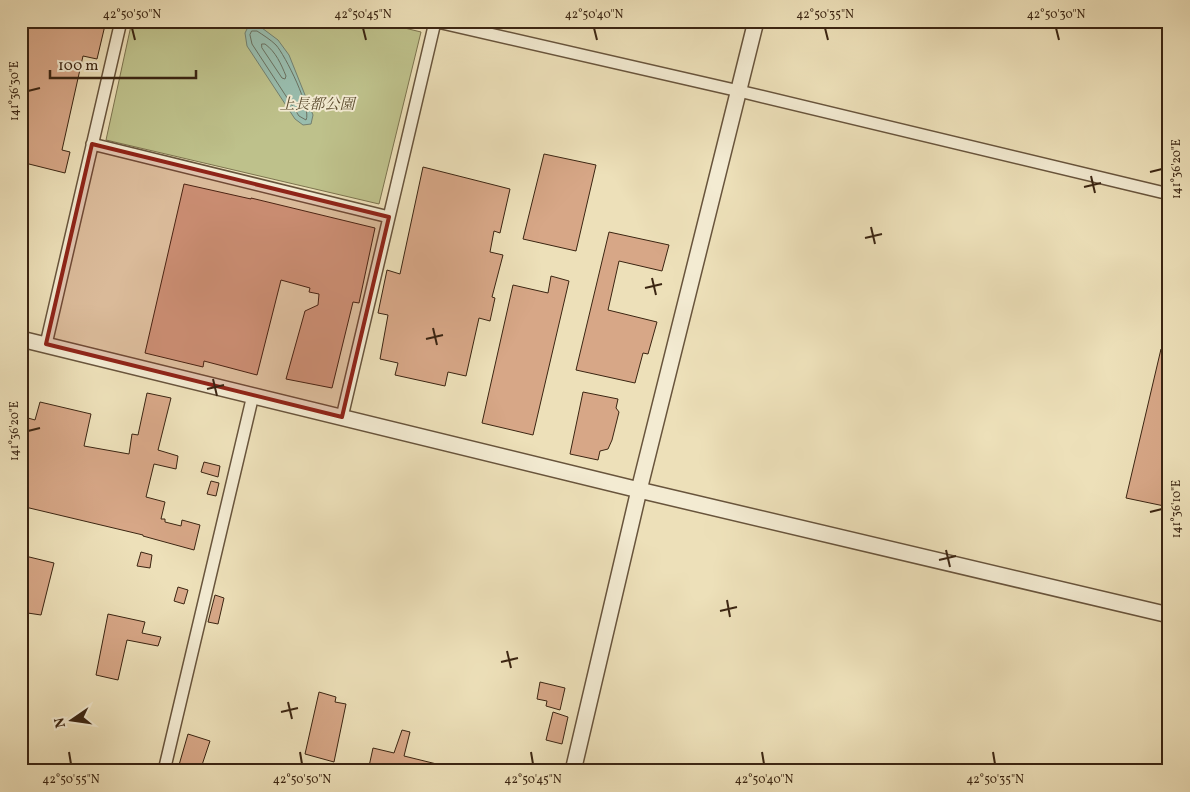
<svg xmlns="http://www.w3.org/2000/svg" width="1190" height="792" font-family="Vollkorn,'Noto Serif JP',serif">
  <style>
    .green { fill: #bec18b; stroke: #7c734e }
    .water { fill: #99bdae; stroke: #738070 }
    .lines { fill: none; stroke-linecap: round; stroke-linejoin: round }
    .shore { stroke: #6a7160; stroke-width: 1 }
    .building { fill: #d7a787; stroke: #3b2512 }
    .minor-casing { stroke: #68543c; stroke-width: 14 }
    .tertiary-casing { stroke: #68543c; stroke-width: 18 }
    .minor { stroke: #f3ebd2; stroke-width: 11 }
    .tertiary { stroke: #f3ebd2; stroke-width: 15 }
    .marked { fill: #8f2418; fill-opacity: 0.2; stroke: #8f2418; stroke-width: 4; stroke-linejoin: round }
    .ticks { fill: none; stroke: #3b2512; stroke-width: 2 }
    .labels { text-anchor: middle; stroke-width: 4; stroke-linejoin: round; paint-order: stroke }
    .park-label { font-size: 15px; font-style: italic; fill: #5c4c30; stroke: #f3ebd2 }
    .neatline { fill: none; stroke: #3b2512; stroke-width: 2 }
    .ticks-label { font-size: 12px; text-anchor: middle; fill: #3b2512 }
  </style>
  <rect width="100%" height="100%" fill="#ede0b9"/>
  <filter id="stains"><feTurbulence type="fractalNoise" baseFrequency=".004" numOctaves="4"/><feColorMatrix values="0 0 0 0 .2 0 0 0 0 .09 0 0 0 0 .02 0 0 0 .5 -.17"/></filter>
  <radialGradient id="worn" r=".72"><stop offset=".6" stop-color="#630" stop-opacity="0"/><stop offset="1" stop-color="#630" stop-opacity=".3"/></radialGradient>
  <path class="green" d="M132,21H376L421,32L379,204L106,140Z"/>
  <path class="water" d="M258,25L278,40L289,55L313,115L311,124L303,125L295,119L247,46L245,33L248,27Z"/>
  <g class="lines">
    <path class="shore" d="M252,31H257C263,35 271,40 276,45C285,55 312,109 306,120L299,116L252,44L250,35Z
      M262,44H265C276,52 281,64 286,76L285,79L282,78L262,48Z"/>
  </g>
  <path class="building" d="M21,21H106L97,59L83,56L62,150L70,152L65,173L21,162Z
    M544,154L596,165L576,251L523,239Z
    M423,167L510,189L500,233L494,231L490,252L503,255L492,297L495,298L490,321L479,318L466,376L448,372L445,386L395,375L398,363L380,359L388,315L378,313L387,270L400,274Z
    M184,184L251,199V198L375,228L359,303L353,302L332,388L286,379L305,311L318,305L319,294L309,292L310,288L281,280L257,375L204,361L203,367L145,353Z
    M609,232L669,245L662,271L619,261L608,310L657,322L648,354L643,353L635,383L576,370Z
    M551,276L569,281L533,435L482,423L513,285L548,293Z
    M1161,349L1169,350V507L1126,498Z
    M583,392L618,399L616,408L619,412L612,440L608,449L600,451L598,460L570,454Z
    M147,393L171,398L158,450L178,456L176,469L154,464L146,497L165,502L161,519H165V522L181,526L182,520L200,525L194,550L143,536V535L21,506V478L27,453L21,452V416L35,420L40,402L91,414L84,446L129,454L132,434L138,435Z
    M204,462L220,466L218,477L201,472Z
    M211,481L219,483L216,496L207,494Z
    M141,552L152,555L150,568L137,566Z
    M21,555L54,563L41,615L21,612Z
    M178,587L188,590L184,604L174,601Z
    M215,595L224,598L218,624L208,622Z
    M108,614L145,622L142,633L161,637L158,646L127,640L118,680L96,675Z
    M540,682L565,688L560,710L546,706L547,701L537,699Z
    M319,692L336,697L335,702L346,704L334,762L305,754Z
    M553,712L568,717L562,744L546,740Z
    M402,730L410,732L404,756L453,768V771H368L373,748L394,753Z
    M188,734L210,741L200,771H195L179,765Z"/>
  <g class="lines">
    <defs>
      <path id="minor" d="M433,21L739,91L1169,194
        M92,144L389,217
        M46,344L121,21
        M342,417L435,22
        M164,771L253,395"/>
      <path id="tertiary" d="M21,339L639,490L1169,615
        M573,771L639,490L756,21"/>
    </defs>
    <use href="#minor" class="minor-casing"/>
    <use href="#tertiary" class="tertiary-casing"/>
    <use href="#minor" class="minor"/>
    <use href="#tertiary" class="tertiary"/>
  </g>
  <path class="marked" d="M92,144L389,217L342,417L46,344Z"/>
  <path class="ticks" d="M132,28L135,40M363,28L366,40M594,28L597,40M825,28L828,40M1056,28L1059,40M28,91L40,88M1150,172L1162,169M1091,176L1095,193M1084,187L1101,183M871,227L875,244M865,238L882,234M652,278L656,295M645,288L662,284M433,328L437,345M426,339L443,335M213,379L217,396M207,389L224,385M28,431L40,428M1150,512L1162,509M946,550L950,567M939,560L956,556M727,600L730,617M720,611L737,607M507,651L511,668M501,662L518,658M288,702L292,719M281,712L298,708M69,752L71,764M300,752L302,764M531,752L533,764M762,752L764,764M993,752L995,764"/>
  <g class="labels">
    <g class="park-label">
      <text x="317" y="109">上長都公園</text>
    </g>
  </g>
  <rect width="1190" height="792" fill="none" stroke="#ede0b9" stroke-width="55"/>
  <g transform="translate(72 720) rotate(257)" stroke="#f3ebd2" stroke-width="4" paint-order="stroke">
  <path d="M0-4L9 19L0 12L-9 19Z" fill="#3b2512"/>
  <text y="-8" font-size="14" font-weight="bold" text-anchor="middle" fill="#3b2512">N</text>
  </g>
  <path d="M50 70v8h146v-8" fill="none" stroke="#3b2512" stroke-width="2.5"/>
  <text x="58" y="70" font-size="15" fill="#3b2512" stroke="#f3ebd2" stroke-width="4" paint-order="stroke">100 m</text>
  <rect x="28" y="28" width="1134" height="736" class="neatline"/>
  <g class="ticks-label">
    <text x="132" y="18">42°50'50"N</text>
    <text x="363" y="18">42°50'45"N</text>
    <text x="594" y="18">42°50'40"N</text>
    <text x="825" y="18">42°50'35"N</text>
    <text x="1056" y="18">42°50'30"N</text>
    <text transform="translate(14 91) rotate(-90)" y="4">141°36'30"E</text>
    <text transform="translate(1176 169) rotate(-90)" y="4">141°36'20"E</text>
    <text transform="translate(14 431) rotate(-90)" y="4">141°36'20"E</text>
    <text transform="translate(1176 509) rotate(-90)" y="4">141°36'10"E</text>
    <text x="71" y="783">42°50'55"N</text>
    <text x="302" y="783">42°50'50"N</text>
    <text x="533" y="783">42°50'45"N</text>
    <text x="764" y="783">42°50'40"N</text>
    <text x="995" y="783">42°50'35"N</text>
  </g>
  <rect width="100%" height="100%" filter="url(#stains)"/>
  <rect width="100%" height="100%" fill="url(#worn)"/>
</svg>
